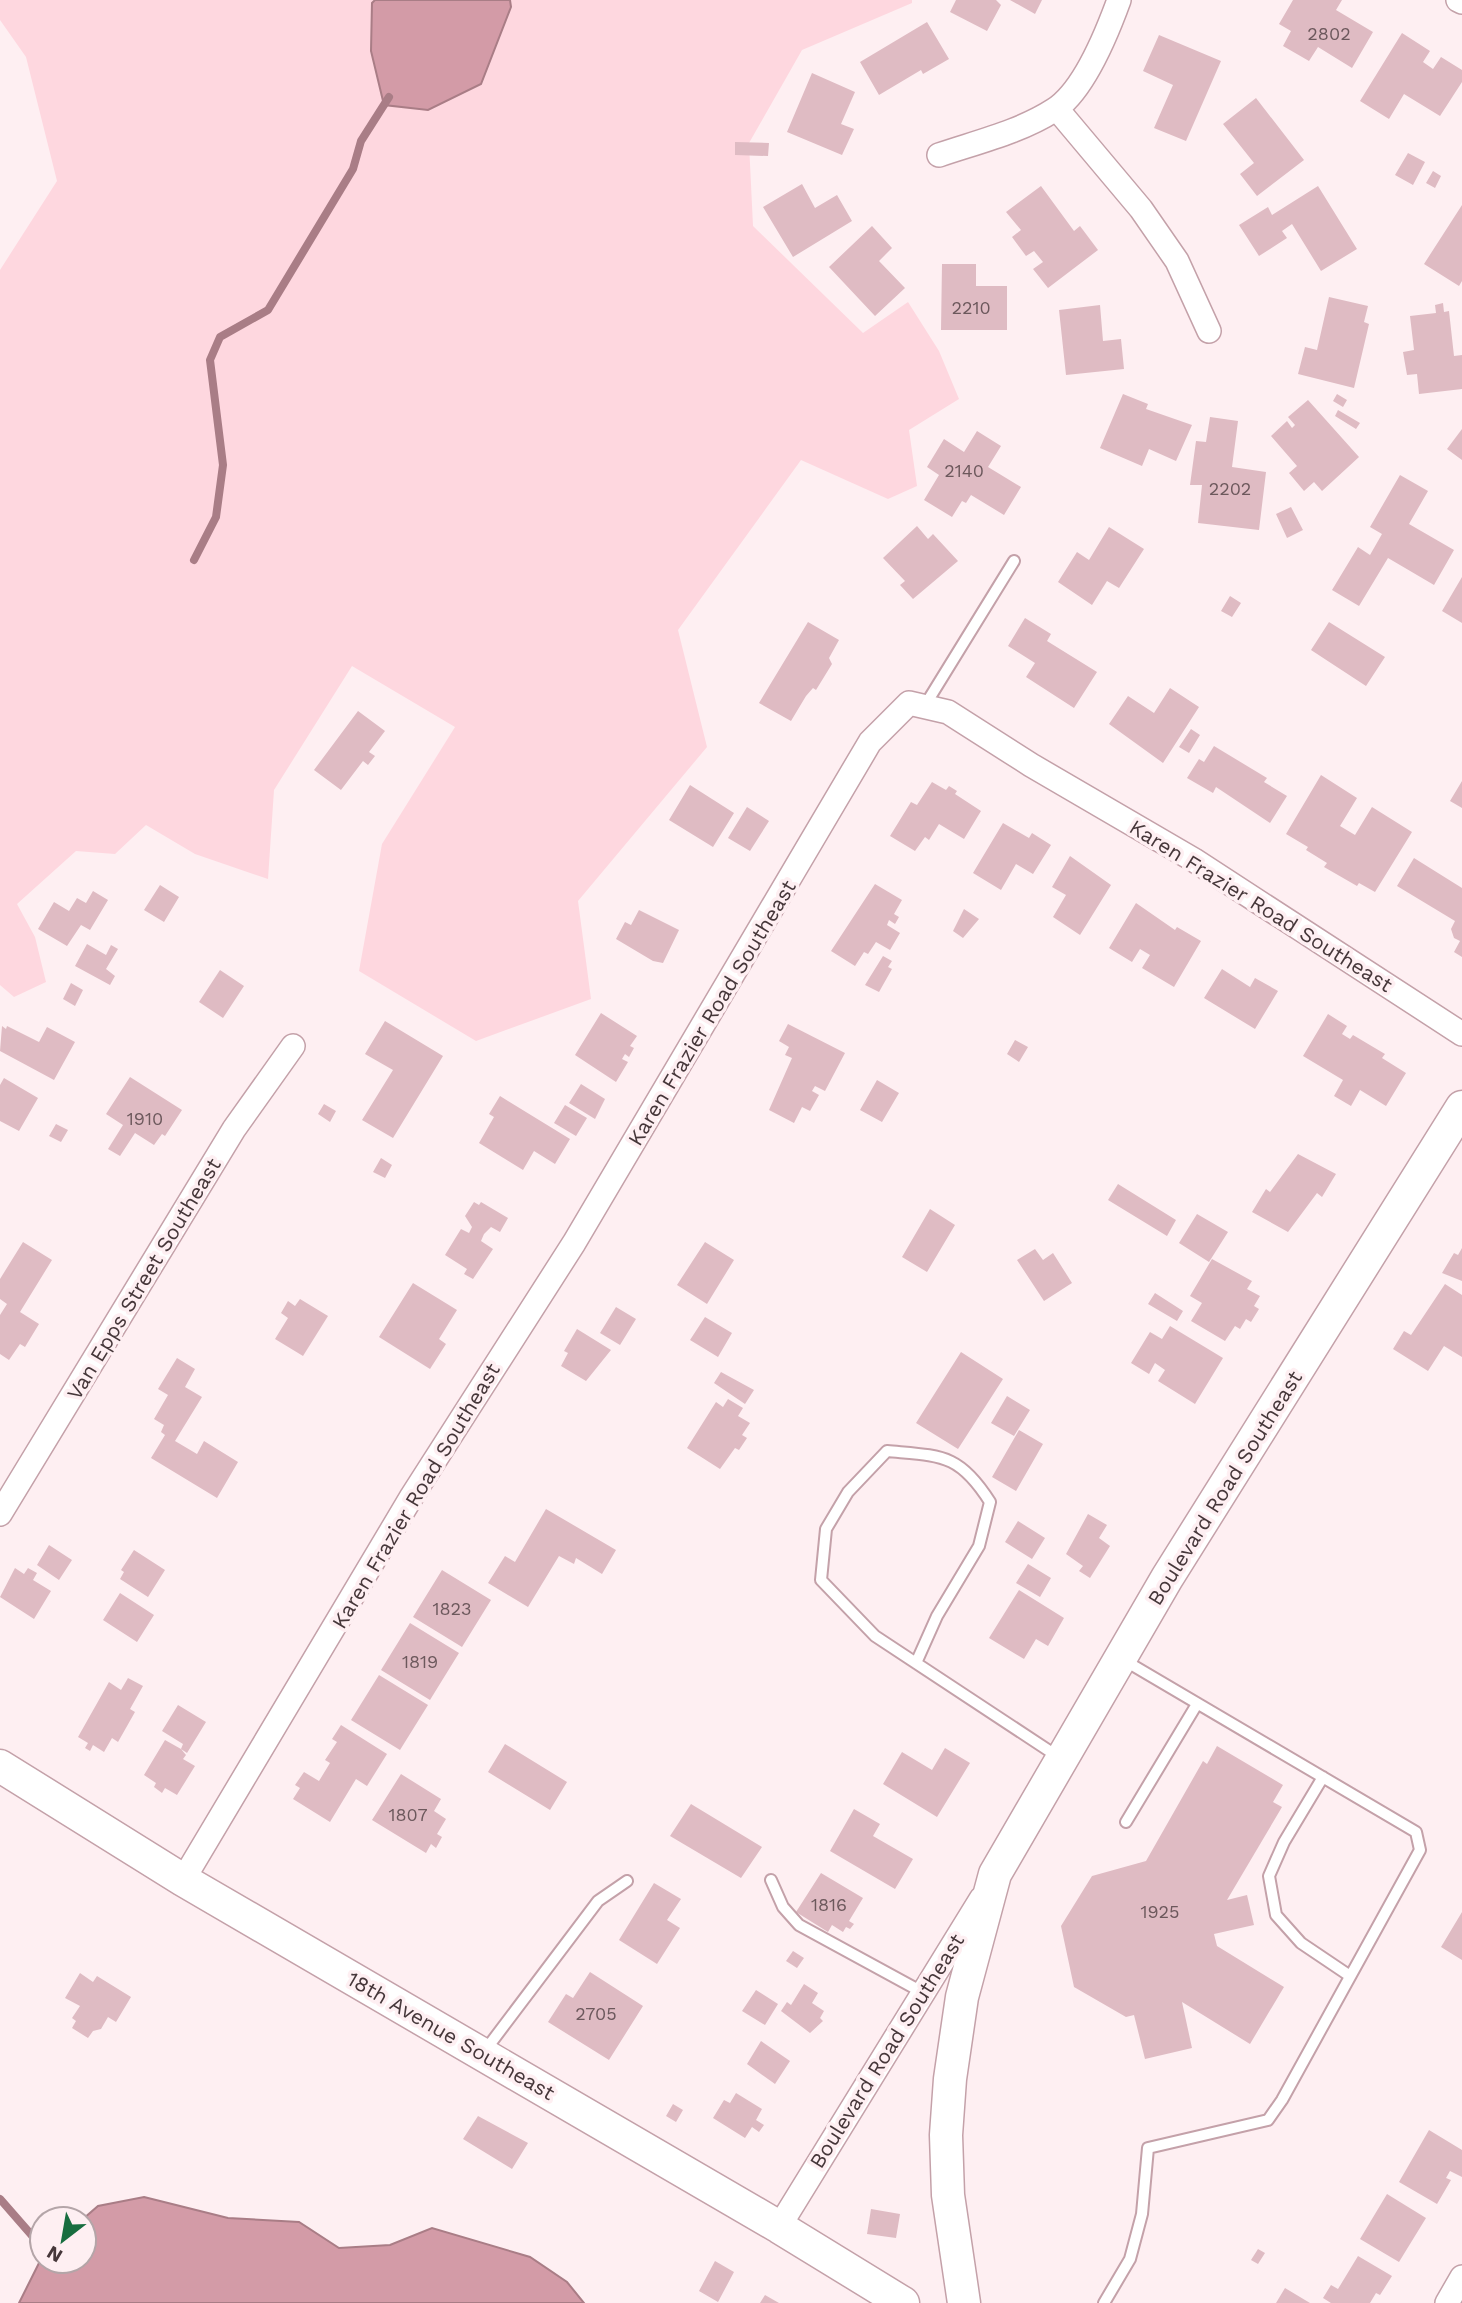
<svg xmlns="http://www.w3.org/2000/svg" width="1462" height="2303" font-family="'Work Sans',sans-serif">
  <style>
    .green { fill: #fed7df }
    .water { fill: #d39ba7; stroke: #a97d86; stroke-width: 2 }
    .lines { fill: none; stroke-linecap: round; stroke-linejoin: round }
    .stream { stroke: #a97d86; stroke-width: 8 }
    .building { fill: #dfbbc3 }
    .lane-casing { stroke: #c4a1a9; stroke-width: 14 }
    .street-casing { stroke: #c4a1a9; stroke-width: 26 }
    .secondary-casing { stroke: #c4a1a9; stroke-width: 35 }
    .lane { stroke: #fff; stroke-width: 10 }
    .street { stroke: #fff; stroke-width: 23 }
    .secondary { stroke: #fff; stroke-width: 32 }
    .labels { text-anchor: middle; stroke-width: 7; stroke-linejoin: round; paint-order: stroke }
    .number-label { font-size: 18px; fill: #6c585c }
    .street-label { font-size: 21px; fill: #46373a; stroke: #feeff2 }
  </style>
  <rect width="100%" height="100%" fill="#feeff2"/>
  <path class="green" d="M0,0H375L372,3L481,84L511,7L510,0H912V3L802,50L749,143L753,226L863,333L908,302L939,351L959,399L909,430L917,486L888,499L801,460L678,630L707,747L578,901L591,999L476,1041L359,971L382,844L455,727L352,666L274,790L268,879L195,854L146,825L115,854L76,851L17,904L35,937L46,982L14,997L0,985V270L57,181L26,57L0,20Z"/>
  <path class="water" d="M375,0H510L511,7L481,84L428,110L384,105L371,51L372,3Z
    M144,2197L228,2218L299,2222L339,2248L390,2245L432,2228L530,2257L567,2282L584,2303H19L42,2257V2261H84L83,2219L98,2206Z"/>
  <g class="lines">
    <path class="stream" d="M194,560L216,517L223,465L210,360L220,337L268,310L353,169L361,141L389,97
      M0,2199L42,2247"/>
  </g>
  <path class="building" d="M956,0H996L1001,5L987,31L950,12Z
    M1010,0H1042L1035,14Z
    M1293,0H1342L1336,10L1373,32L1352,68L1318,47L1309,61L1283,46L1291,31L1279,24Z
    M927,22L949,59L923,74L921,70L879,95L860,62Z
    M1402,33L1430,51L1423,62L1433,69L1441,57L1462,70V82L1440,116L1404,94L1389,119L1360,101Z
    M1159,35L1221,61L1186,141L1154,128L1173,85L1143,71Z
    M812,73L855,92L841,124L854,129L842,155L787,132Z
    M1256,98L1304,160L1257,196L1240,174L1254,163L1223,124Z
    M735,142L769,143L768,156L735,155Z
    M1408,153L1425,162L1413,185L1395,175Z
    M1433,171L1441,176L1435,188L1426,183Z
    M802,184L815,208L837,195L852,221L793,257L763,207Z
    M1041,186L1074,231L1080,226L1098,250L1048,288L1033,269L1043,262L1034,251L1026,256L1012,237L1021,230L1006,212Z
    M1318,186L1357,249L1321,271L1292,224L1282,231L1287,238L1259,256L1239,225L1268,207L1272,215Z
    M1462,205V281L1459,286L1424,264Z
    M872,226L892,248L879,261L905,288L875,316L829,267Z
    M942,264H976V286H1007V330H941Z
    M1329,297L1368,306L1364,322L1369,324L1354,388L1298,374L1305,347L1317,350Z
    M1443,303L1444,312L1449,311L1454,356L1462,355V389L1419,394L1417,374L1407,375L1403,352L1414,350L1410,316L1436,313L1435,305Z
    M1100,305L1103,341L1121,339L1124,369L1066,375L1059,310Z
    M1123,394L1148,404L1146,409L1192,425L1176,461L1149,449L1142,466L1100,448Z
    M1337,394L1347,400L1343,407L1333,401Z
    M1308,400L1359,457L1322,491L1314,482L1304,491L1289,473L1297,466L1271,436L1287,421L1292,428L1295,425L1288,417Z
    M1338,410L1360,423L1356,429L1335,416Z
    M1210,417L1238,421L1232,467L1266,472L1259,530L1198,523L1202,485H1190L1196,441L1206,442Z
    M1462,429V460L1447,449Z
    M977,431L1001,446L988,467L1021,487L1004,515L971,495L966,503L962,501L952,517L924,500L939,475L927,467L944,439L964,452Z
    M1400,475L1428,491L1409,524L1454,550L1434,585L1388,558L1359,606L1332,590L1358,547L1370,555L1382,534L1370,527Z
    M1291,507L1303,530L1287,538L1276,514Z
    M917,526L928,539L933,534L958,561L913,599L900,585L905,581L883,558Z
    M1109,527L1144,549L1119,588L1107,581L1092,605L1058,582L1077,552L1089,560Z
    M1462,577V623L1442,611Z
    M1230,596L1241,603L1232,617L1221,611Z
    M1025,618L1051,634L1047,641L1097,672L1074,708L1026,677L1035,663L1008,646Z
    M808,622L839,640L829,658L832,664L816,690L813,688L806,696L791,721L759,703Z
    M1329,622L1385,657L1366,686L1311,650Z
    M1170,688L1199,707L1163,763L1109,724L1128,696L1154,713Z
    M358,711L385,731L369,752L375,756L368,765L363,761L341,790L314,770Z
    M1191,729L1200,735L1189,753L1179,747Z
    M1214,746L1267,778L1264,782L1287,796L1270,823L1216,787L1213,793L1187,778L1199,759L1204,762Z
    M1321,775L1357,798L1340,826L1355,835L1372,807L1412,832L1375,892L1359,883L1357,886L1324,867L1327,863L1306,850L1308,847L1286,834Z
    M1462,781V808L1450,801Z
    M932,782L946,790L949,786L957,791L955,794L981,811L964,839L939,824L929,840L925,837L915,851L890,836L911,802L917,805Z
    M690,785L734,813L713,847L669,820Z
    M747,807L769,821L750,851L728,838Z
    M1003,823L1029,838L1032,833L1051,845L1033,874L1016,864L1001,890L973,873Z
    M1070,856L1111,885L1080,935L1053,917L1066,895L1052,887Z
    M1414,858L1462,888V957L1454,952L1460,941L1454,938L1451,929L1455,921L1397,886Z
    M875,884L902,900L894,914L899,917L895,924L889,920L887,925L900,933L890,950L876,942L868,954L864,952L855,966L831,951Z
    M160,885L179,897L164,922L144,910Z
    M93,891L108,900L90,930L81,925L67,946L38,929L54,902L69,911L77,898L86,903Z
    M1136,903L1175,930L1177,927L1201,941L1174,987L1142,968L1150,955L1140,949L1132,962L1109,948Z
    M964,909L979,919L963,938L953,931Z
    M639,910L679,930L663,963L653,961L616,939L625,922L631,925Z
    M87,944L106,955L111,945L118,949L106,969L115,976L110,985L75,966Z
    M883,956L892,961L888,967L892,969L879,992L865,985Z
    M1222,969L1250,987L1255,978L1278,991L1255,1029L1204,998Z
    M220,970L244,986L223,1018L199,1002Z
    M71,983L83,990L75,1006L63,999Z
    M601,1013L637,1036L630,1046L634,1048L629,1057L625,1054L622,1059L628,1062L616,1082L575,1055Z
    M1328,1014L1347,1026L1342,1034L1350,1039L1353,1035L1385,1054L1382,1058L1406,1073L1386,1106L1360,1090L1351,1106L1334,1096L1343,1080L1303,1056Z
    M385,1021L443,1056L393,1138L362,1120L393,1070L365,1054Z
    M788,1024L845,1053L825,1091L815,1086L812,1091L819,1095L810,1111L802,1107L794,1123L769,1110L792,1058L785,1055L789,1047L779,1041Z
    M2,1026L6,1029L7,1026L39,1042L47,1027L75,1042L54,1080L0,1051Z
    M1015,1040L1028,1047L1019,1062L1007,1054Z
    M130,1077L182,1110L165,1136L162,1134L154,1145L135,1133L120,1156L108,1149L123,1125L106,1114Z
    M4,1078L38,1098L19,1131L0,1121V1085Z
    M877,1080L899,1093L882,1122L860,1110Z
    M581,1084L605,1099L595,1119L569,1103Z
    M500,1096L570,1139L555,1164L534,1151L523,1170L479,1143L494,1117L489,1114Z
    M324,1104L336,1111L330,1122L318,1114Z
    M565,1105L587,1118L576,1136L554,1123Z
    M56,1124L68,1130L61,1142L49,1136Z
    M1298,1154L1336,1174L1322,1197L1317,1193L1288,1232L1252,1212L1266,1189L1270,1192Z
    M381,1158L392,1165L385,1178L373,1172Z
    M1118,1184L1176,1220L1167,1236L1108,1200Z
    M474,1202L479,1205L481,1202L508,1218L500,1232L491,1227L484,1234L481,1241L493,1249L473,1279L464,1274L467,1269L445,1255L461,1229L469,1233L472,1227L465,1216Z
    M930,1209L955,1225L927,1272L902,1257Z
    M1197,1214L1228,1232L1209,1262L1179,1243Z
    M23,1242L52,1260L20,1312L39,1324L25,1347L20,1344L9,1360L0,1354V1315L7,1304L0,1299V1279Z
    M705,1242L734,1260L707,1304L677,1285Z
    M1462,1248V1281L1442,1273L1454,1253L1458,1255Z
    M1035,1249L1043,1260L1053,1253L1072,1283L1044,1301L1017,1260Z
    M1212,1259L1252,1281L1247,1289L1260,1296L1254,1306L1259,1309L1251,1322L1246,1319L1240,1329L1235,1326L1225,1341L1191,1321L1202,1303L1190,1296Z
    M413,1283L457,1310L439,1339L446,1344L430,1369L379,1337Z
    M1445,1284L1462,1295V1357L1444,1346L1428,1371L1393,1349L1404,1331L1411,1335Z
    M1155,1293L1183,1311L1177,1321L1148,1304Z
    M300,1299L328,1316L303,1356L275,1339L288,1318L281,1313L288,1301L295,1306Z
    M616,1307L636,1319L620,1345L600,1333Z
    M705,1317L732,1333L718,1357L690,1340Z
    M1170,1326L1223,1358L1195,1404L1158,1381L1165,1370L1155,1363L1149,1374L1131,1363L1150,1332L1162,1339Z
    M577,1329L611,1350L586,1381L561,1366L568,1353L564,1351Z
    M961,1352L1003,1379L958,1449L916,1423Z
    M177,1358L195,1369L185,1387L202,1397L175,1441L197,1454L204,1441L238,1462L217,1498L151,1458L165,1435L161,1432L164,1425L154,1419L168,1395L158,1389Z
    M721,1372L754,1390L745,1404L714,1383Z
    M1007,1396L1030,1410L1014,1436L991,1423Z
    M728,1399L743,1408L738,1416L750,1423L742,1435L747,1438L739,1450L735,1448L720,1469L687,1448L716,1402L723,1407Z
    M1019,1430L1043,1444L1016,1491L992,1477Z
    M546,1509L616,1550L602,1574L576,1558L574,1564L559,1556L528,1607L488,1583L505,1556L515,1562Z
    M1088,1514L1107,1525L1099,1538L1110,1546L1090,1578L1079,1571L1083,1566L1066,1554Z
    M1018,1521L1045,1538L1032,1559L1005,1542Z
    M49,1545L72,1560L59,1580L37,1565Z
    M134,1550L165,1570L148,1597L120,1579L124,1572L121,1570Z
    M1028,1564L1051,1578L1040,1597L1016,1583Z
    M15,1568L24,1574L28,1568L37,1573L33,1580L51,1591L34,1619L0,1597Z
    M442,1570L491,1600L462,1647L413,1617Z
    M1019,1590L1064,1618L1048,1646L1036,1639L1024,1659L989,1638Z
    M120,1593L154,1615L137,1642L103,1620Z
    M410,1623L459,1653L430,1700L381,1670Z
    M379,1675L428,1705L400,1750L351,1720Z
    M128,1678L143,1686L130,1709L135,1712L118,1742L112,1738L104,1752L93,1745L90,1751L85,1748L88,1743L78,1737L109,1682L121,1690Z
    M178,1705L206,1722L187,1753L181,1749L183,1744L162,1731Z
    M341,1725L387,1754L367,1786L356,1779L330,1822L293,1799L300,1788L295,1785L304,1772L319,1781L330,1763L325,1760L337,1742L332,1739Z
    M165,1740L181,1749L186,1755L183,1759L195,1766L177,1795L165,1788L162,1793L154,1787L156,1783L144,1775Z
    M505,1744L567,1782L550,1810L488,1772Z
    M1217,1746L1283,1785L1273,1802L1282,1807L1227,1900L1247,1895L1254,1925L1214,1934L1217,1946L1284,1987L1250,2044L1182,2002L1192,2048L1145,2059L1134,2015L1126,2017L1074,1987L1061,1926L1092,1876L1146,1861L1203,1761L1207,1764Z
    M945,1748L970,1763L937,1817L883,1784L902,1752L932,1770Z
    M401,1774L441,1799L434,1811L446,1819L437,1834L442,1837L436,1848L431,1844L426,1853L372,1820Z
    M691,1804L762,1847L741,1878L670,1836Z
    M854,1809L880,1824L873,1836L913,1859L895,1889L830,1851Z
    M821,1873L863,1898L849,1921L854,1924L850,1929L846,1927L843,1932L832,1925L828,1932L796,1912Z
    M654,1883L681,1899L667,1920L680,1928L657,1964L619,1940Z
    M1462,1912V1960L1441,1947Z
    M793,1951L804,1958L797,1968L786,1961Z
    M590,1972L643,2006L609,2060L548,2022L566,1994L573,1998Z
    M80,1973L93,1982L97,1976L131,1997L116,2022L108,2017L101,2029L93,2031L88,2038L72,2028L76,2021L72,2018L80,2006L65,1998Z
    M804,1984L818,1993L812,2003L824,2011L820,2018L823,2021L810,2033L781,2011L787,2002L791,2005Z
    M756,1990L778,2004L765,2025L742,2011Z
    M761,2041L790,2061L775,2084L747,2064Z
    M736,2093L762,2109L756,2120L764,2125L759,2132L752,2127L745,2138L713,2118L724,2100L730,2103Z
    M673,2104L683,2110L676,2122L666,2116Z
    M478,2116L528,2143L512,2169L463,2139Z
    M1429,2130L1462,2150V2177L1450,2171L1446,2178L1451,2180L1437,2204L1399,2182Z
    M1387,2194L1426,2218L1399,2262L1360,2239Z
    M871,2209L900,2214L896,2238L867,2234Z
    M1258,2249L1265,2253L1258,2264L1251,2260Z
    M1358,2256L1392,2276L1380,2295L1376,2293L1370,2303H1331L1323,2298L1331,2285L1338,2289Z
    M715,2261L734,2272L718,2302L699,2291Z
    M1285,2288L1310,2303H1276Z
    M765,2295L779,2303H760Z"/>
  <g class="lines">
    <defs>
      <path id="lane" d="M924,707L1014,561
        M916,1663L937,1616L979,1546L990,1502C959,1453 941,1456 887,1451L848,1492L826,1529L821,1580L875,1636L1060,1758
        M1323,1777L1284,1842L1269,1876L1276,1915L1301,1943L1350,1976
        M1126,1822L1197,1704
        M771,1880L783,1907L799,1925L922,1992
        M484,2052L598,1901L627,1881
        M1104,2303L1130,2259L1142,2214L1148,2148L1268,2120L1282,2100L1420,1850L1416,1832L1122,1659"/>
      <path id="street" d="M1458,0L1462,2
        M1057,109L1141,209L1177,261L1209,331
        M939,155C977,142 1020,132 1054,110C1084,91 1107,33 1119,0
        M0,1514L234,1129L293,1046
        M183,1880L412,1496L574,1243L870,742L909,703L948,712L1031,765L1194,860L1462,1034
        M779,2227L981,1899
        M1447,2303L1462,2277"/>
      <path id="secondary" d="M0,1766L183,1880L779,2227L903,2303
        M964,2303L948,2195L946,2135L950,2079L962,1997L995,1874L1167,1578L1462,1107"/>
    </defs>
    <use href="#lane" class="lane-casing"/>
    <use href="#street" class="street-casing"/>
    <use href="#secondary" class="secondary-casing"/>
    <use href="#lane" class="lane"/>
    <use href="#street" class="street"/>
    <use href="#secondary" class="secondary"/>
  </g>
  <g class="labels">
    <g class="number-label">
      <text x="1329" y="40">2802</text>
      <text x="971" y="314">2210</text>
      <text x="964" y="477">2140</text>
      <text x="1230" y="495">2202</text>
      <text x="145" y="1125">1910</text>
      <text x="452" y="1615">1823</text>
      <text x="420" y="1668">1819</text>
      <text x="408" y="1821">1807</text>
      <text x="829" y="1911">1816</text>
      <text x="1160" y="1918">1925</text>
      <text x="596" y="2020">2705</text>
    </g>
    <g class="street-label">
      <text transform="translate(1261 906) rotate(32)" y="7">Karen Frazier Road Southeast</text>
      <text transform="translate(712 1013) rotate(-59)" y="7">Karen Frazier Road Southeast</text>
      <text transform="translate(144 1279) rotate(-59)" y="7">Van Epps Street Southeast</text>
      <text transform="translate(1225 1488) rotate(-58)" y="7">Boulevard Road Southeast</text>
      <text transform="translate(416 1496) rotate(-59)" y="7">Karen Frazier Road Southeast</text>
      <text transform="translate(451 2036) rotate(30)" y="7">18th Avenue Southeast</text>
      <text transform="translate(887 2051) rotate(-58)" y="7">Boulevard Road Southeast</text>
    </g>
  </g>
  <g transform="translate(63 2240) rotate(211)"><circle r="33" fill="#feeff2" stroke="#b4a5a8" stroke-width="2"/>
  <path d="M0-5L12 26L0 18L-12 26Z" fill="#186d3f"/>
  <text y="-10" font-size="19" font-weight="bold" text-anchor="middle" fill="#46373a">N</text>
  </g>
</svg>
